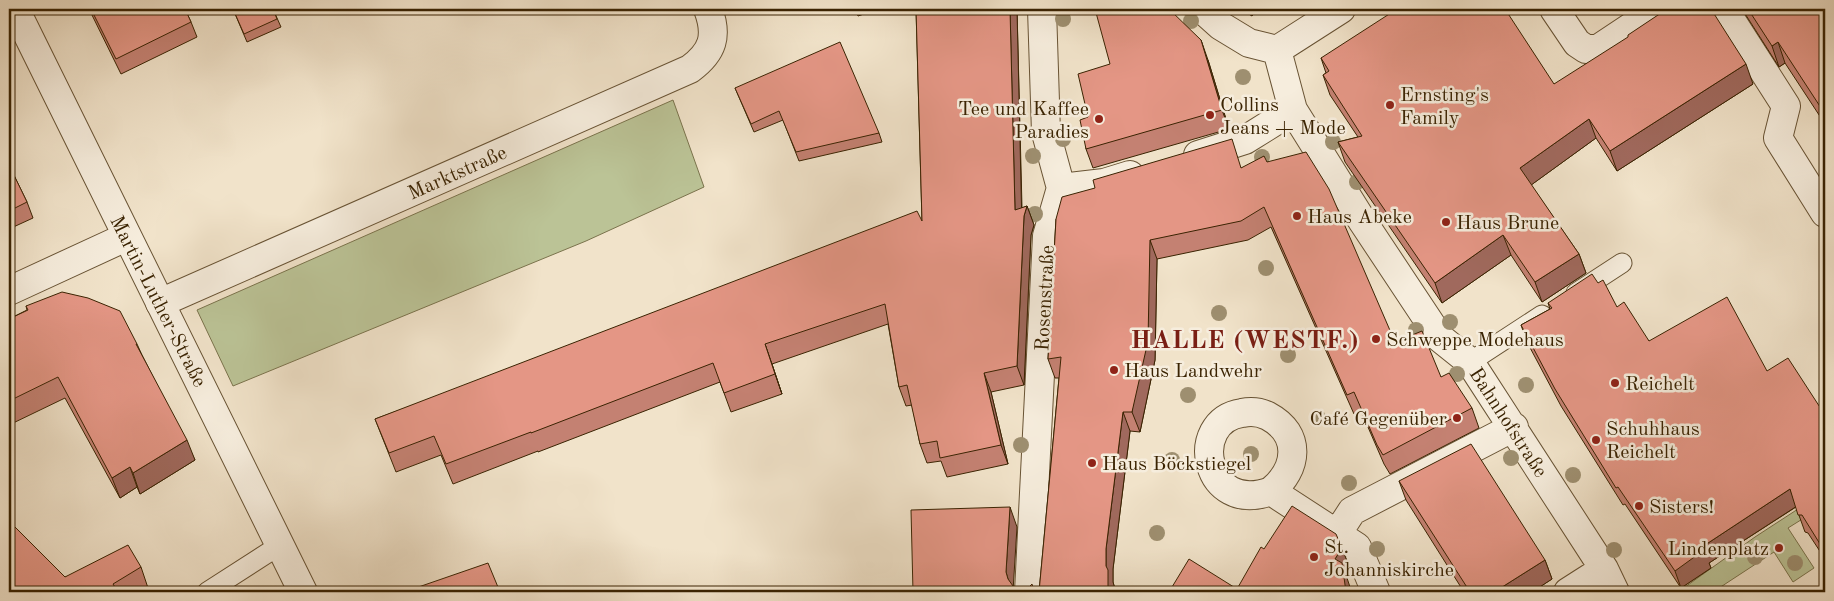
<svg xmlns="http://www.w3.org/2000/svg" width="1834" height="601" font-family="'Old Standard TT',serif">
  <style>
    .green { fill: #bbc396; stroke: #7a734c }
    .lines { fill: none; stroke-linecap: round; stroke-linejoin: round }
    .service-casing { stroke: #685334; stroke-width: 21 }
    .minor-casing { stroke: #685334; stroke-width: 30 }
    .tertiary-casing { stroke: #685334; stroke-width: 30 }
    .service { stroke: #f6eddd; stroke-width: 19 }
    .minor { stroke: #f6eddd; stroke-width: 28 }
    .tertiary { stroke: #f6eddd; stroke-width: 28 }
    .tree { fill: #9e8f70 }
    .wall { fill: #c48172; stroke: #3a2302 }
    .shaded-wall { fill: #a0695d; stroke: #3a2302 }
    .building { fill: #e49685; stroke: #3a2302 }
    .poi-dot { fill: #8f2418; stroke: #f6eddd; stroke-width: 2 }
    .labels { text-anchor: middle; stroke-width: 5; stroke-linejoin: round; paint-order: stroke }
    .poi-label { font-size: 20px; fill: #3a2302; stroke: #f6eddd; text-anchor: start }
    .street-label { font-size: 20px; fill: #3a2302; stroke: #f6eddd }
    .district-label { font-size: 25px; font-weight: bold; letter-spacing: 1px; fill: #7a1f14; stroke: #f6eddd }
  </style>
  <rect width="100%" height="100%" fill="#f1e3ca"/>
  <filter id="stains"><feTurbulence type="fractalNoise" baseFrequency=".004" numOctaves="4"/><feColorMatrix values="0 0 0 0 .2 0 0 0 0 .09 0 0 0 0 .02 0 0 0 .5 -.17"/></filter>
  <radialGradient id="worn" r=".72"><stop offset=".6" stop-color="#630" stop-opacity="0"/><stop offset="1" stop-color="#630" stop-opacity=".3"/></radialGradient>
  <path class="green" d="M673,100L704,187L586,241L233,386L197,310Z
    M1798,509L1804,518L1788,528L1814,568L1793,582L1774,552L1713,592H1678L1755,537Z"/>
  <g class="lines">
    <defs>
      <path id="service" d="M1576,293L1622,263
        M1470,362L1542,315
        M207,592L280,545"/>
      <path id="minor" d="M1202,9L1221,26L1249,43L1277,50
        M1554,9L1577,43L1586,49H1598L1658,9
        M1724,9L1786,106L1778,138L1825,213
        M1277,50L1293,110L1363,222L1440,338L1470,362L1604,569L1615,592
        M1277,50L1341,9
        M1198,155L1245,140L1293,110
        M1061,188L1104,183L1130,175
        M9,291L126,237
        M160,303L690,69C713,52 718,36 708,9
        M1271,491C1204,516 1187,421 1242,413C1251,411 1260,412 1268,416C1302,434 1298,469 1271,491L1357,547L1376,592
        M1337,534L1352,511L1514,427
        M1029,592L1047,236L1061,188L1046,133L1042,9
        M1568,592L1604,569"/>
      <path id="tertiary" d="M15,9L303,592"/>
    </defs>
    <use href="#service" class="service-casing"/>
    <use href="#minor" class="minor-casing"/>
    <use href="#tertiary" class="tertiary-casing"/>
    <use href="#service" class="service"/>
    <use href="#minor" class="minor"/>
    <use href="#tertiary" class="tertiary"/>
  </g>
  <g class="tree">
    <circle cx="1063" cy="19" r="8"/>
    <circle cx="1191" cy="21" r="8"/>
    <circle cx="1243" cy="77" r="8"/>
    <circle cx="1063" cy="139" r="8"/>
    <circle cx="1333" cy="142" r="8"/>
    <circle cx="1033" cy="156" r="8"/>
    <circle cx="1262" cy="157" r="8"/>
    <circle cx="1357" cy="182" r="8"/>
    <circle cx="1035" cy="214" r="8"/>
    <circle cx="1266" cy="268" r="8"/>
    <circle cx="1219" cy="313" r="8"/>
    <circle cx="1450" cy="322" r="8"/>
    <circle cx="1416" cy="330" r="8"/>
    <circle cx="1288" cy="355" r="8"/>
    <circle cx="1457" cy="374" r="8"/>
    <circle cx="1526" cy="385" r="8"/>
    <circle cx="1188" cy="395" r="8"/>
    <circle cx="1318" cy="418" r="8"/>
    <circle cx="1021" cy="445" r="8"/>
    <circle cx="1251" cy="454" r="8"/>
    <circle cx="1511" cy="458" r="8"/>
    <circle cx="1172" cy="460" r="8"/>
    <circle cx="1573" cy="475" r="8"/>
    <circle cx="1349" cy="483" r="8"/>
    <circle cx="1157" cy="533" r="8"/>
    <circle cx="1377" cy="549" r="8"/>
    <circle cx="1614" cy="550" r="8"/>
    <circle cx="1755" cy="557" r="8"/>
    <circle cx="1795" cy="563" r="8"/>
  </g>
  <path class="wall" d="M89,9H185L191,22L197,37L121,74Z
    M233,9H273L281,27L247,42Z
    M855,9H879L858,16Z
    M916,9H1017L1022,208L1027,206L1034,225L1031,235L1024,385L991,392L1008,464L947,477L941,461L927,463L920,444L912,405L906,406L899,387L888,324L772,364L782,394L731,412L720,382L538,452V451L453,484L441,455L396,472L375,419L922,221Z
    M1240,9H1256L1252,16Z
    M1742,9H1825V124L1785,63L1779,67Z
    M1321,58L1554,84H1753L1617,171L1596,138L1531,185L1579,254L1586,273L1542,302L1511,255L1442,303L1345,162L1338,142L1358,137L1330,95L1323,75L1326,73Z
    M1208,60L1229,129L1093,168L1086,149L1088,117Z
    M735,88L879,133L882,142L799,161L783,120L754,132Z
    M1267,162L1395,342L1441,377L1472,408L1479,428L1390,474L1384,464L1361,411L1354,414L1271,227L1248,240L1157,259L1155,360L1140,432L1130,431L1113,569V582L1115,589V592H1039L1059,378H1055L1048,359L1056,219L1242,168Z
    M9,165L27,202L33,218L9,229Z
    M1548,303L1617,307L1649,341L1767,371L1825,415V559L1808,533L1805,532L1796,507L1709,563L1711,568L1681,588L1625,504L1623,505L1561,406L1527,342L1521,325L1550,309Z
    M26,306L137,344L142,355L195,460L140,494L137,487L120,498L65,398L9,425V319L27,310Z
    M1399,481L1545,560L1552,579L1532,592H1464L1406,500Z
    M141,567L148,588L141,592H9L65,577Z"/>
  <path class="shaded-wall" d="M1010,9H1017L1022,229L1015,210Z
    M1249,9H1256L1252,16Z
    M1201,40L1208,60L1229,129L1222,110Z
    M1778,42L1785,63L1779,67L1772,46Z
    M1746,64L1753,84L1617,171L1610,151Z
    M1589,119L1596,138L1527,188L1520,168Z
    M1027,206L1034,225L1031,235L1024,385L1017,366L1024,216Z
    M1503,235L1511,255L1442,303L1435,283Z
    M1150,240L1157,259L1155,360L1140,432L1132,412Z
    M1579,254L1586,273L1542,302L1535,282Z
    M765,344L772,364L782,394L775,374Z
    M984,373L991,392L1008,464L1001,445Z
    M1123,412L1130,431L1113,569V582L1115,589V592H1108L1106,566V549Z
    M187,440L195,460L140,494L133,473Z
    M130,467L137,487L120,498L112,478Z
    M1790,489L1797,506L1709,563L1711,568L1681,588L1675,571L1702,547Z
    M1010,507L1017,527L1013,591L1008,579L1006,572Z
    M1342,548L1351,572L1347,578L1350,587L1351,592H1346L1335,559Z
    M1545,560L1552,579L1532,592H1499V589Z"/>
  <path class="building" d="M91,9H185L191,22L116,59Z
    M233,9H273L277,19L244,34Z
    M916,9H1010L1015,210L1027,206L1024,216L1017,366L984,373L1001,445L940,458L937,441L920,444L907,385L899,387L885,304L765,344L775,374L724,393L713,363L531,433V432L446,464L434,436L389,453L375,419L917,211L922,221Z
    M1095,9H1169L1201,40L1222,110L1086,149L1080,120L1088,117L1078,74L1110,64Z
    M1397,9H1505L1554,84L1628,37V35L1664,11L1666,13L1671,9H1711L1746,64L1610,151L1589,119L1520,168L1579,254L1535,282L1503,235L1435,283L1338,142L1362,136L1323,75L1329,71L1321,58Z
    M1748,9H1825V114L1778,42L1772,46Z
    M840,42L879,133L796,152L779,111L751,124L735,88Z
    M1232,139L1241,168L1264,156L1267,162L1306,152L1329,189L1395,342L1422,331L1441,377L1449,373L1472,408L1383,455L1377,445L1354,392L1347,395L1264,207L1241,221L1150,240L1148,341L1132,412H1123L1106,549V566L1108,570V592H1039L1061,357L1048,359L1056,219L1062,197L1095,188L1093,180Z
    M9,165L27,202L9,211Z
    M1592,274L1598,283L1603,280L1617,307L1624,302L1649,341L1727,297L1767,371L1788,358L1825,415V552L1802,515H1798L1790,489L1702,547L1704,550L1675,571L1618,487L1616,488L1555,389L1521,325L1552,308L1548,303Z
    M62,292L88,298L120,311L137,344H136L187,440L133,473L130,467L112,478L58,377L9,401V319L28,310L26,306Z
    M1471,444L1545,560L1499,589V592H1470L1399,481Z
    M1292,506L1336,534L1342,548L1335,559L1342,563L1346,592H1169L1189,559L1237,589L1261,547L1264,549Z
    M1010,507L1006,572L1008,579L1013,586L1021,588L1029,587L1032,584L1034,592H913L911,510Z
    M9,521L65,577L128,545L141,567L113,584L118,592H9Z
    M488,563L500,592H404Z"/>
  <g class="poi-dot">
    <circle cx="1390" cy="105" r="5"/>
    <circle cx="1210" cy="115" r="5"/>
    <circle cx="1099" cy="119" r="5"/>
    <circle cx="1297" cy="216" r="5"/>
    <circle cx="1446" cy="222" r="5"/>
    <circle cx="1376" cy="339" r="5"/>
    <circle cx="1114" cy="370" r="5"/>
    <circle cx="1615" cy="383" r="5"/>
    <circle cx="1457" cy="418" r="5"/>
    <circle cx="1596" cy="440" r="5"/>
    <circle cx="1092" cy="463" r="5"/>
    <circle cx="1639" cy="506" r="5"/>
    <circle cx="1779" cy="548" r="5"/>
    <circle cx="1314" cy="557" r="5"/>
  </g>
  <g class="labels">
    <g class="poi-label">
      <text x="1400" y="101">Ernsting's<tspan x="1400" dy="23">Family</tspan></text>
      <text x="1220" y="111">Collins<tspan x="1220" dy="23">Jeans + Mode</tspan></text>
      <text x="1089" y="115" text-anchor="end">Tee und Kaffee<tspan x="1089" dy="23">Paradies</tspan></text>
      <text x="1307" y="223">Haus Abeke</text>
      <text x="1456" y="229">Haus Brune</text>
      <text x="1386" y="346">Schweppe Modehaus</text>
      <text x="1124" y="377">Haus Landwehr</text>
      <text x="1625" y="390">Reichelt</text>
      <text x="1447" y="425" text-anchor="end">Café Gegenüber</text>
      <text x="1606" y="435">Schuhhaus<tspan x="1606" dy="23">Reichelt</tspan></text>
      <text x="1102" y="470">Haus Böckstiegel</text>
      <text x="1649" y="513">Sisters!</text>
      <text x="1324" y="553">St.<tspan x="1324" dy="23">Johanniskirche</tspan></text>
      <text x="1769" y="555" text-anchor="end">Lindenplatz</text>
    </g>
    <g class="street-label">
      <text transform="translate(457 172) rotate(-24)" y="7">Marktstraße</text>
      <text transform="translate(1044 298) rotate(-87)" y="7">Rosenstraße</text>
      <text transform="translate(159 301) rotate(63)" y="7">Martin-Luther-Straße</text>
      <text transform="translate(1509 422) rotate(57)" y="7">Bahnhofstraße</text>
    </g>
    <g class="district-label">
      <text x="1245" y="348">HALLE (WESTF.)</text>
    </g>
  </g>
  <rect width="1834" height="601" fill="none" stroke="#f1e3ca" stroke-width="30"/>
  <rect x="10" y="10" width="1814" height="581" fill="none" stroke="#3a2302" stroke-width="2.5"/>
  <rect x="15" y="15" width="1804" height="571" fill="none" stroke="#3a2302"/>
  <rect width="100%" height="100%" filter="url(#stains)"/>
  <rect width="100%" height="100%" fill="url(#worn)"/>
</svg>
